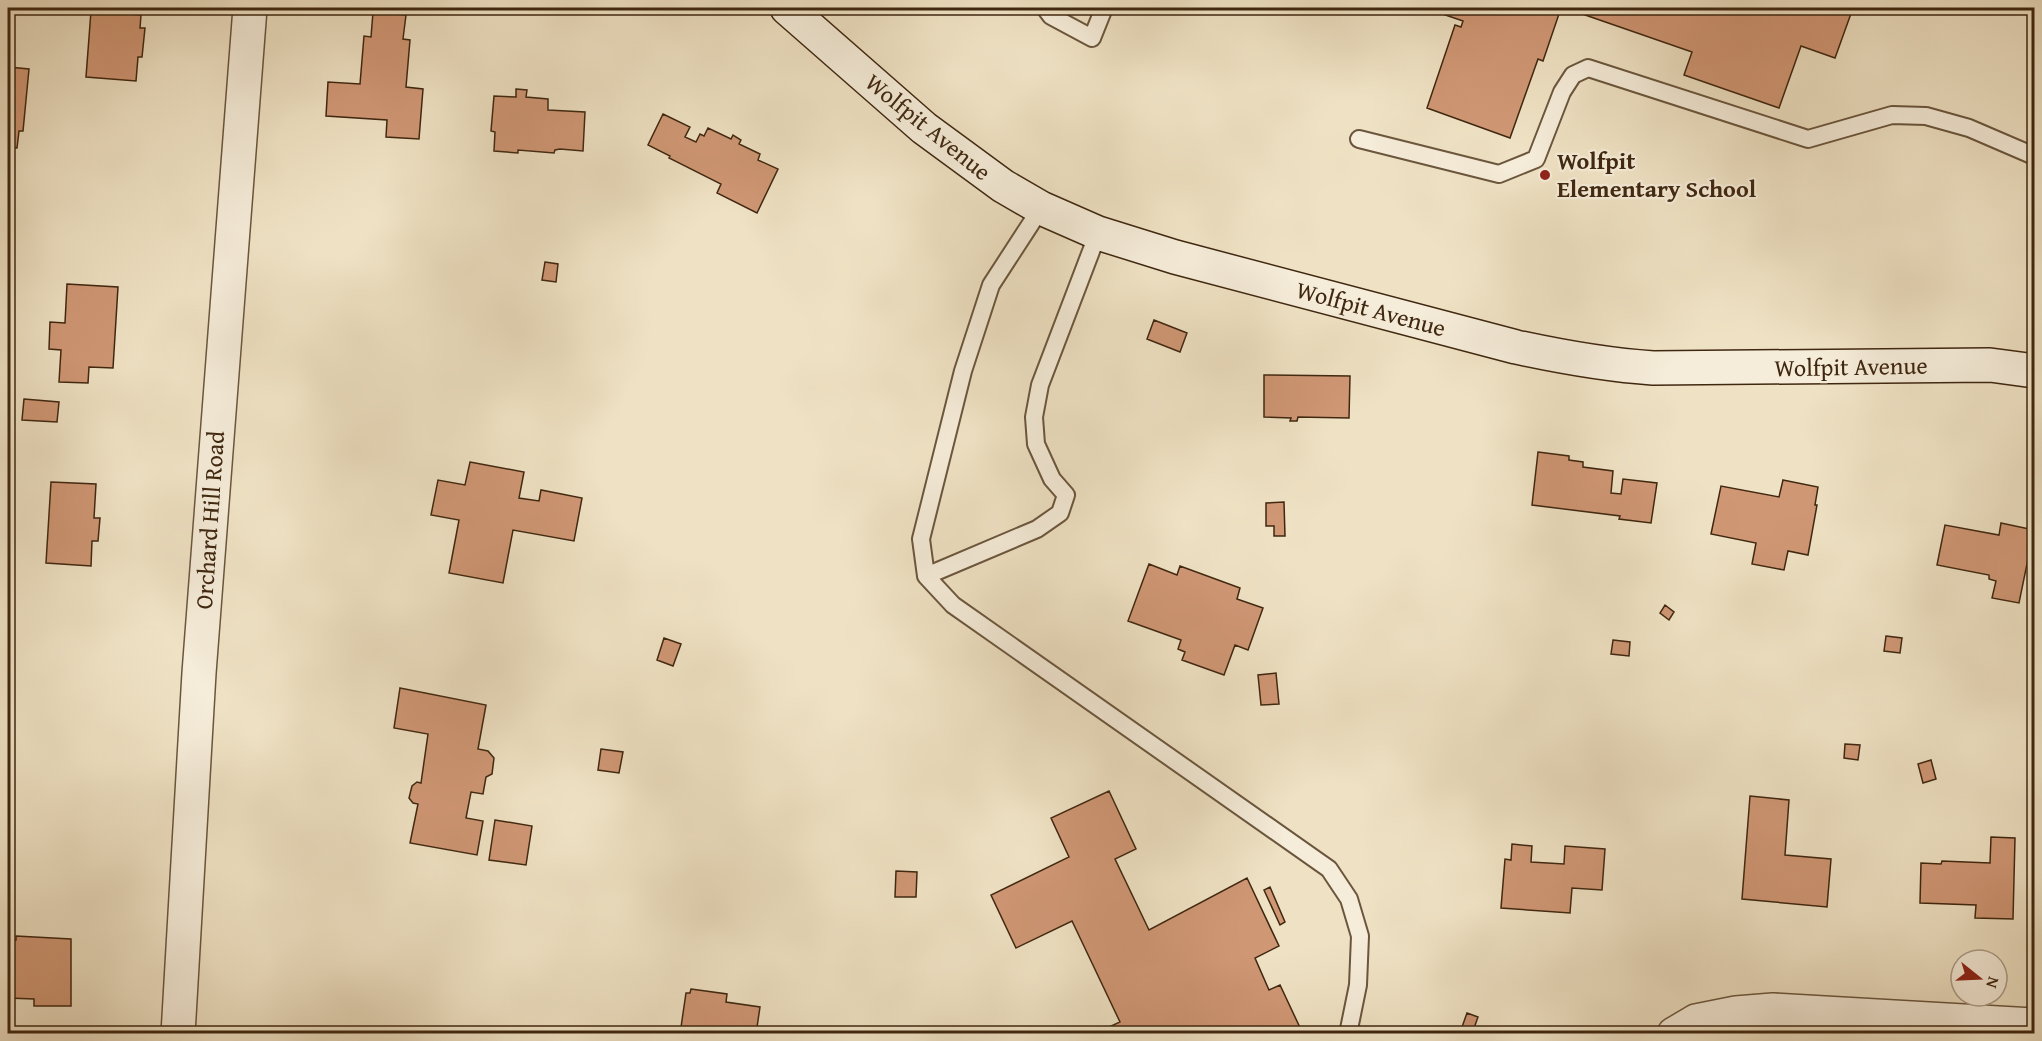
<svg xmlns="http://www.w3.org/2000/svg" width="2042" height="1041" font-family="'Gentium Book Plus',serif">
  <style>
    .building { fill: #d09775; stroke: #3f2710; stroke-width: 1.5 }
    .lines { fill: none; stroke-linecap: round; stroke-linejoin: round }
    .lane-casing { stroke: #6b563d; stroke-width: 20 }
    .street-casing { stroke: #6b563d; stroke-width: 36 }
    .secondary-casing { stroke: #3f2710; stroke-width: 36 }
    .lane { stroke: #f5ecd9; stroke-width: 16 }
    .street { stroke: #f5ecd9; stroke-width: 33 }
    .secondary { stroke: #f5ecd9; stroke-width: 33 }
    .poi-dot { fill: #8f2418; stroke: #f5ecd9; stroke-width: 2 }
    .labels { text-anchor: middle; stroke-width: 4.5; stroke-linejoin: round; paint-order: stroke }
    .street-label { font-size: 24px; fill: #3f2710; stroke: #f5ecd9 }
    .poi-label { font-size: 24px; font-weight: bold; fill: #3f2710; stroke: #f5ecd9; text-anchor: start }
  </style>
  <rect width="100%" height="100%" fill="#efe2c4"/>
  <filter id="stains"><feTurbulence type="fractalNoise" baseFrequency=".00333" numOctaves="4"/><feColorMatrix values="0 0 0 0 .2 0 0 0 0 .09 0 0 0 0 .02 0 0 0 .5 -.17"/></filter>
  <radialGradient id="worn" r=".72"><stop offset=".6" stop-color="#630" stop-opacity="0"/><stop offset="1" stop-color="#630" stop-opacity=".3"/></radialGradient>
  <path class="building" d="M1425,8H1561L1543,61L1538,59L1510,138L1427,108L1455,25L1461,27L1463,21Z
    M1565,8H1853L1835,58L1801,46L1779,108L1684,75L1692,52Z
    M91,11L141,15L140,28H145L142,57H138L136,81L86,77Z
    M373,12L406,15L403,39L410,40L406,87L423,89L419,139L386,137L387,120L326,116L328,82L360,84L364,36L371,37Z
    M8,67L29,69L23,131H19L17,148L8,147Z
    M516,89L527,90L526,97L548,99V110L585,112L583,151L560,149L555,150L554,153L518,150V153L494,151L495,132L491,131L494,96L516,97Z
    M663,114L690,127L685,137L696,142L700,134L704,136L708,128L731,139L733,135L741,140L739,144L760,154L758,160L778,169L757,213L717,193L721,184L669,158L670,156L648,145Z
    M545,262L558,264L556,282L542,280Z
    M67,284L118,287L113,368L89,367L88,383L59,382L61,350L49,349L50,322L65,323Z
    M1154,320L1187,333L1180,352L1147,339Z
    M1264,375L1350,376L1349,418L1298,417L1297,421H1290L1291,418L1264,417Z
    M24,399L59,402L57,422L22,420Z
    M1538,452L1569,456V460L1583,462V467L1613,471L1611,493L1621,494L1623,479L1657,483L1651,523L1619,519L1620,516L1532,505Z
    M470,462L524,472L519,498L539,501L541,490L582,498L574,541L513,530L503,583L449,573L459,520L431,515L438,480L465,485Z
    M1783,480L1818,487L1815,505H1817L1808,555L1788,551L1784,570L1752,564L1756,543L1711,534L1721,486L1779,497Z
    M51,482L96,484L94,518H100L98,541H92L91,566L46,563Z
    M1284,502L1285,536H1274V526H1266V503Z
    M2001,523L2034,530L2019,603L1992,598L1996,581L1989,579V575L1937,565L1945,525L1999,535Z
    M1149,564L1177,575L1180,566L1240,588L1237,599L1263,608L1248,650L1235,645L1224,675L1182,660L1185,652L1178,649L1181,640L1128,621Z
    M1665,605L1674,612L1669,620L1660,613Z
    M1886,636L1902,638L1900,653L1884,651Z
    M664,638L681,644L673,666L657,660Z
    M1613,640L1630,642L1629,656L1611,654Z
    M1276,673L1279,704L1261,705L1258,675Z
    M400,688L486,705L478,749L488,751L494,758L492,774L486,777L483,794L471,792L466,818L483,821L477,855L410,843L418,804L413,803L409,798L412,786L417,782L421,783L428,734L394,728Z
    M1845,744L1860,745L1858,760L1844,758Z
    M601,749L623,752L619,773L598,770Z
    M1931,760L1936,779L1923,783L1918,764Z
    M1109,791L1136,849L1115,859L1149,930L1247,878L1279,946L1255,958L1269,990L1280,985L1303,1034H1094L1120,1022L1072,921L1016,948L991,895L1069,857L1051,818Z
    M1750,796L1789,800L1785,855L1831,859L1827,907L1742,899Z
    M495,820L532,826L526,865L489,860Z
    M1991,837L2015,838L2013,919L1975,918L1976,905L1920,903L1921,863L1941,864L1942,861L1990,863Z
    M1512,844L1532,846L1531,862L1564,864L1565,846L1605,849L1602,890L1572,888L1570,913L1501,908L1505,859L1511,860Z
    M896,871L917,872L916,897H895Z
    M1270,887L1285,922L1280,925L1264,890Z
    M16,936L71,939V1006H34V999L8,998V939L16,940Z
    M691,989L727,994L726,1002L760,1007L756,1034H680L686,993H690Z
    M1467,1013L1478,1017L1473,1031L1462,1027Z"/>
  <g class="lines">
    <defs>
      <path id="lane" d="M1045,8L1051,16L1092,38L1104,8
        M1359,139L1499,174L1536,159L1562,92L1573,75L1588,68L1808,139L1892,115L1926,116L1969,128L2034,156
        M1041,208L991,285L963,371L921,539L926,576L953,605L1329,869L1349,899L1360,936L1358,985L1348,1034
        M926,576L1037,529L1060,513L1066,495L1052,479L1036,444L1034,417L1040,385L1098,233"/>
      <path id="street" d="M178,1034L199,673L250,8
        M1674,1034L1696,1021L1736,1013L1773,1010L2034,1025"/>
      <path id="secondary" d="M787,8L924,128L1003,186L1041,208L1098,233L1175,257L1516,347C1562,357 1606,365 1653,368L1990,365L2034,371"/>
    </defs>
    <use href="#lane" class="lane-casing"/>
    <use href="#street" class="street-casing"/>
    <use href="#secondary" class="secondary-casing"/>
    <use href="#lane" class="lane"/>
    <use href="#street" class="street"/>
    <use href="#secondary" class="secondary"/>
  </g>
  <circle class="poi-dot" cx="1545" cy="175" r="6"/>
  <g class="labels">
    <g class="street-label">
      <text transform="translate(928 127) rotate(39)" y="8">Wolfpit Avenue</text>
      <text transform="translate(1371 309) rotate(15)" y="8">Wolfpit Avenue</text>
      <text transform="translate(1851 367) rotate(-1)" y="8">Wolfpit Avenue</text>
      <text transform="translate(210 520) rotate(-86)" y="8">Orchard Hill Road</text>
    </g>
    <g class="poi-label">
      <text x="1557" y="169">Wolfpit<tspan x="1557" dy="28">Elementary School</tspan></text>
    </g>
  </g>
  <rect width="2042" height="1041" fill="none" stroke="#efe2c4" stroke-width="30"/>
  <rect x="9" y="9" width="2024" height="1023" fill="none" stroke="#3f2710" stroke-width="3"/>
  <rect x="15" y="15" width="2012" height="1011" fill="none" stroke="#3f2710" stroke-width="1.5"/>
  <g transform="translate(1979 978) rotate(108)"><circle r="28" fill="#f5ecd9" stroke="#ac9d89" stroke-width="1.5"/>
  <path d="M0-4.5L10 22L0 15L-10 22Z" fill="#8f2418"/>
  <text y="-9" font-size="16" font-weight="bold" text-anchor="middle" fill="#3f2710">N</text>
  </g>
  <rect width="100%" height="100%" filter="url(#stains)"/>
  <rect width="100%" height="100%" fill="url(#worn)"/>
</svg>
